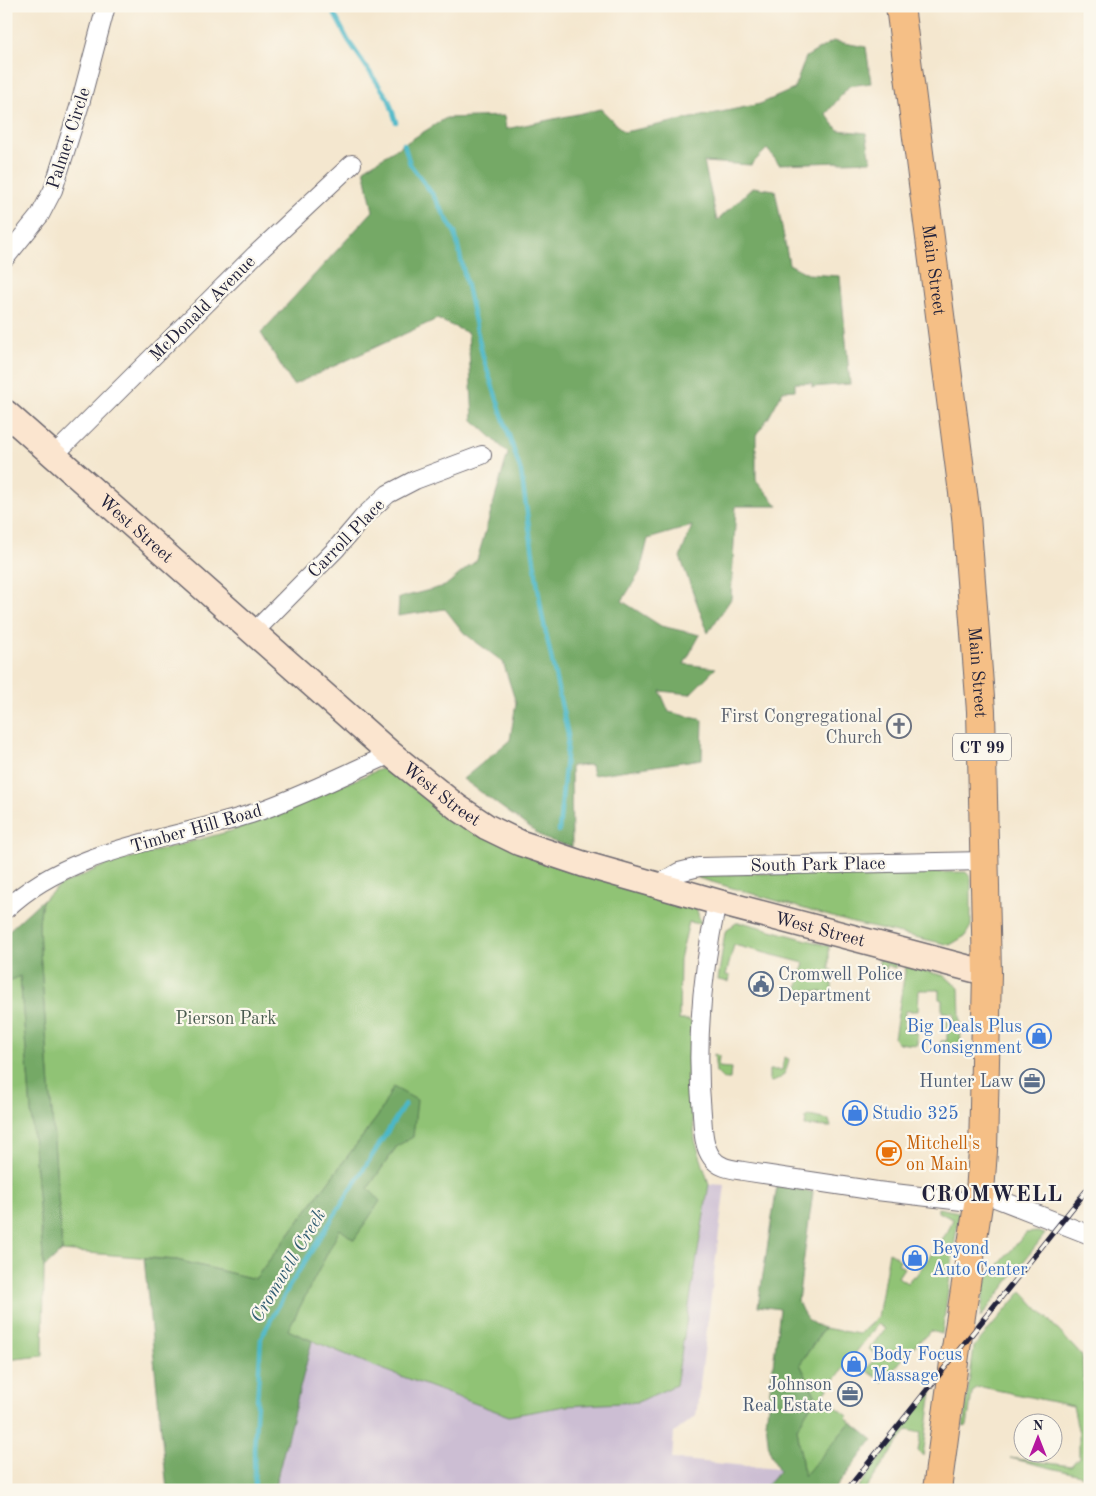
<svg xmlns="http://www.w3.org/2000/svg" width="1096" height="1496" font-family="'Old Standard TT',serif">
  <style>
    .industrial { fill: #ccbed3 }
    .green { fill: #90c375; stroke: #597258 }
    .forest { fill: #74a966; stroke: #4b6650 }
    .lines { fill: none; stroke-linecap: round; stroke-linejoin: round }
    .stream { stroke: #4bb7c7; stroke-width: 4.5 }
    .minor-casing { stroke: #6c676f; stroke-width: 20 }
    .secondary-casing { stroke: #6c676f; stroke-width: 28 }
    .primary-casing { stroke: #6c676f; stroke-width: 30 }
    .minor { stroke: #fff; stroke-width: 18 }
    .secondary { stroke: #fbe5cf; stroke-width: 25 }
    .primary { stroke: #f5bf86; stroke-width: 28 }
    .rail-casing { stroke: #22223b; stroke-width: 5.5 }
    .rail { stroke: #fbf7ec; stroke-width: 4; stroke-dasharray: 11; stroke-linecap: butt }
    .labels { text-anchor: middle; stroke-width: 4.5; stroke-linejoin: round; paint-order: stroke }
    .shield { fill: #fbf7ec; stroke: #636270; stroke-width: 1 }
    .shield-label { font-size: 16px; font-weight: bold; fill: #22223b }
    .street-label { font-size: 18px; fill: #22223b; stroke: #fbf7ec }
    .worship-label { font-size: 18px; fill: #5b616d; stroke: #fbf7ec; text-anchor: end }
    .service-label { font-size: 18px; fill: #4e5e75; stroke: #fbf7ec; text-anchor: end }
    .park-label { font-size: 18px; fill: #485a4f; stroke: #fbf7ec }
    .shop-label { font-size: 18px; fill: #366cbe; stroke: #fbf7ec; text-anchor: start }
    .food-label { font-size: 18px; fill: #c56008; stroke: #fbf7ec; text-anchor: start }
    .water-label { font-size: 19px; font-style: italic; fill: #325e73; stroke: #fbf7ec }
    .district-label { font-size: 22px; font-weight: bold; letter-spacing: 1px; fill: #22223b; stroke: #fbf7ec }
  </style>
  <rect width="100%" height="100%" fill="#fbf7ec"/>
  <filter id="ink" filterUnits="userSpaceOnUse"><feTurbulence type="fractalNoise" baseFrequency=".02" numOctaves="2"/><feDisplacementMap in="SourceGraphic" scale="10" xChannelSelector="R" yChannelSelector="G"/><feConvolveMatrix kernelMatrix="1 2 1 2 8 2 1 2 1" color-interpolation-filters="sRGB"/></filter>
  <filter id="wash" filterUnits="userSpaceOnUse"><feTurbulence type="fractalNoise" baseFrequency=".0096" numOctaves="4" result="noise"/><feDisplacementMap in="SourceGraphic" scale="20" xChannelSelector="R" yChannelSelector="G"/><feGaussianBlur stdDeviation="1.12" result="paint"/><feColorMatrix in="noise" values="0 0 0 0 0 0 0 0 0 0 0 0 0 0 0 0 0 1.4 0 .05"/><feComposite in="paint" operator="in"/></filter>
  <g filter="url(#wash)">
    <rect width="100%" height="100%" fill="#f4e7cf"/>
    <path class="industrial" d="M709,1184L725,1185L696,1416L674,1433L672,1459L778,1469L779,1471L763,1490H276L275,1486L312,1341L509,1416L676,1385Z"/>
    <path class="green" d="M381,769H393L428,796L696,907L701,924L689,922L680,959L679,1020H688L692,1023L690,1068L692,1108L695,1140L709,1184L676,1385L638,1402L565,1406L509,1416L371,1365L287,1330L340,1228L354,1240L368,1188L397,1146L394,1087L378,1116L255,1279L177,1260L62,1251L40,951L39,922L42,901L59,886L108,864L231,831Z
      M966,872L971,878V926L965,936L950,945L853,923L698,878L701,874Z
      M736,923H745L829,946V969L832,970V997L822,992L797,990L804,963L734,945L726,975L730,976L729,982L718,980L725,932Z
      M879,959L896,963L895,968L886,965L884,980L880,979Z
      M906,966L945,976L959,988L961,1047L941,1046V1041H947V1021L954,1022V1013L942,1012V1000L939,999V990H919L918,1011H905L904,1032L917,1033V1045L897,1043L894,1038Z
      M20,976L44,1268L43,1356L6,1360V983Z
      M714,1054L719,1056L718,1067L731,1068L730,1079H723L716,1072Z
      M784,1057L789,1059C787,1071 783,1080 771,1082L769,1080V1070H782Z
      M809,1116L829,1120L831,1127L805,1126L806,1118Z
      M938,1208L959,1212L942,1334L931,1331L911,1349L883,1382L866,1370L877,1356L869,1349L885,1329L878,1324L822,1396L848,1416L846,1418L851,1422L804,1477L797,1428L816,1397L800,1364L824,1328L859,1334L878,1317L889,1252L900,1260L898,1264L904,1268L898,1277L907,1283L913,1276L915,1277L948,1231L953,1219L938,1212Z
      M1037,1232L1045,1234L980,1318L985,1281L1026,1233Z
      M1022,1291L1082,1356L1088,1477L1010,1458L1071,1466L1079,1457V1434L1073,1406L982,1387L975,1388L972,1393L967,1426L963,1427L974,1347Z
      M932,1391L923,1456L918,1451L921,1433L907,1430L865,1490H856Z"/>
    <path class="forest" d="M833,41L866,47L871,83L849,86L826,114L838,130L866,133L871,161L779,164L767,149L751,165L704,162L717,221L753,187L775,190L789,264L808,274L840,276L850,384L812,387V383H795V390L783,391L769,417L756,435V480L778,506H736L731,599L708,633L680,557L692,526L648,539L640,572L622,601L661,626L700,635L684,664L716,668L690,694L660,691L669,712L703,720L702,759L593,775L591,765L571,766L572,847L545,839L463,779L510,740L516,703L503,662L464,633L445,609L398,616L399,598L445,586L477,560L508,453L473,420L468,333L437,319L293,385L261,333L373,211L364,169L446,118L504,116L506,129L601,109L624,132L760,104L794,89L806,57Z
      M42,900L39,922L40,951L62,1251L44,1268L20,976L6,983V933Z
      M393,1087L417,1100L413,1137L397,1146L368,1188L380,1201L354,1240L340,1229L288,1330L312,1341L275,1486L276,1490H167L144,1258L177,1260L255,1279L378,1116Z
      M777,1186L813,1192L798,1301C803,1315 809,1324 824,1328L800,1364L816,1397L797,1428L804,1476L851,1422L873,1440L834,1490H763L779,1471L769,1450L766,1422L780,1309L758,1306Z"/>
    <g class="lines">
      <path class="stream" d="M330,6L348,40L389,100L396,122
        M404,144L410,164L433,195L455,233L483,357L521,472L542,615L568,735L559,831
        M255,1490L254,1450L261,1338L290,1285L405,1104"/>
    </g>
  </g>
  <g filter="url(#ink)">
    <g class="lines">
      <defs>
        <path id="minor" d="M6,257L40,215L53,190L80,104L106,6
          M54,455L255,255L352,164
          M253,633L336,549L364,516L388,494L415,480L482,455
          M657,885L679,872L699,867L984,861
          M717,902C702,972 695,1042 702,1114C703,1128 703,1146 712,1158C719,1168 731,1169 743,1171L877,1191L979,1203
          M6,909C69,848 171,840 251,814C299,798 345,774 391,754
          M980,1192L1090,1235"/>
        <g id="secondary">
          <path id="s1" d="M6,413L391,754L457,807L487,827L520,843L583,864L717,902L987,973"/>
        </g>
        <g id="primary">
          <path id="s2" d="M900,6L966,516L981,711L987,973L983,1151L980,1192L955,1355L937,1490"/>
        </g>
      </defs>
      <use href="#minor" class="minor-casing"/>
      <use href="#secondary" class="secondary-casing"/>
      <use href="#primary" class="primary-casing"/>
      <use href="#minor" class="minor"/>
      <use href="#secondary" class="secondary"/>
      <use href="#primary" class="primary"/>
      <defs>
        <path id="rail" d="M847,1490L1090,1186"/>
      </defs>
      <use href="#rail" class="rail-casing"/>
      <use href="#rail" class="rail"/>
    </g>
  </g>
  <defs>
    <symbol id="church-ring" viewBox="-11 -11 22 22"><circle r="9.5" fill="#fbf7ec" stroke="#6b7280" stroke-width="1.5"/><path d="M-1.2-6h2.4v3.5h3.3v2.4h-3.3V6h-2.4V-.1h-3.3v-2.4h3.3Z" fill="#6b7280"/></symbol>
    <symbol id="civic-ring" viewBox="-11 -11 22 22"><circle r="9.5" fill="#fbf7ec" stroke="#5c6f8a" stroke-width="1.5"/><path d="M-.6-6.5H3V-4.5H.6V-3L4-1V1h2V6H-6V1h2V-1L-.6-3ZM-1.2 2.5V6h2.4V2.5Z" fill="#5c6f8a"/></symbol>
    <symbol id="shop-ring" viewBox="-11 -11 22 22"><circle r="9.5" fill="#fbf7ec" stroke="#3f7fe0" stroke-width="1.5"/><path d="M-5-2.5h2.3a2.7 3.5 0 0 1 5.4 0H5L5.5 6h-11ZM-1.5-2.5h3a1.5 2.3 0 0 0-3 0Z" fill="#3f7fe0"/></symbol>
    <symbol id="office-ring" viewBox="-11 -11 22 22"><circle r="9.5" fill="#fbf7ec" stroke="#5c6f8a" stroke-width="1.5"/><path d="M-6-3h4V-5.5h4V-3h4V5H-6ZM-1-4.5V-3h2v-1.5ZM-6 0V1H6V0Z" fill="#5c6f8a"/></symbol>
    <symbol id="cafe-ring" viewBox="-11 -11 22 22"><circle r="9.5" fill="#fbf7ec" stroke="#e8710a" stroke-width="1.5"/><path d="M-5.5-4.5H6V0H3Q3 3.5 0 3.5H-2.5Q-5.5 3.5-5.5 0ZM3-3.2v2h1.7v-2ZM-6 4.5H4V6H-6Z" fill="#e8710a"/></symbol>
  </defs>
  <g fill-rule="evenodd">
    <use href="#church-ring" x="885" y="712" width="28" height="28"/>
    <use href="#civic-ring" x="747" y="970" width="28" height="28"/>
    <use href="#shop-ring" x="1025" y="1022" width="28" height="28"/>
    <use href="#office-ring" x="1018" y="1067" width="28" height="28"/>
    <use href="#shop-ring" x="841" y="1099" width="28" height="28"/>
    <use href="#cafe-ring" x="875" y="1139" width="28" height="28"/>
    <use href="#shop-ring" x="901" y="1244" width="28" height="28"/>
    <use href="#shop-ring" x="840" y="1350" width="28" height="28"/>
    <use href="#office-ring" x="836" y="1380" width="28" height="28"/>
  </g>
  <g class="labels">
    <rect class="shield" x="953" y="733.5" width="58" height="27" rx="4"/>
    <g class="shield-label">
      <text x="982" y="753">CT 99</text>
    </g>
    <g class="street-label">
      <text transform="translate(68 138) rotate(-72)" y="6">Palmer Circle</text>
      <text dy="6" stroke="none"><textPath href="#s2" startOffset="266">Main Street</textPath></text>
      <text transform="translate(202 308) rotate(-45)" y="6">McDonald Avenue</text>
      <text dy="6" stroke="none"><textPath href="#s1" startOffset="174">West Street</textPath></text>
      <text transform="translate(346 538) rotate(-46)" y="6">Carroll Place</text>
      <text dy="6" stroke="none"><textPath href="#s2" startOffset="671">Main Street</textPath></text>
      <text dy="6" stroke="none"><textPath href="#s1" startOffset="579">West Street</textPath></text>
      <text transform="translate(196 828) rotate(-16)" y="6">Timber Hill Road</text>
      <text transform="translate(818 864) rotate(-1)" y="6">South Park Place</text>
      <text dy="6" stroke="none"><textPath href="#s1" startOffset="984">West Street</textPath></text>
    </g>
    <g class="worship-label">
      <text x="882" y="722">First Congregational<tspan x="882" dy="21">Church</tspan></text>
    </g>
    <g class="service-label">
      <text x="778" y="980" text-anchor="start">Cromwell Police<tspan x="778" dy="21">Department</tspan></text>
      <text x="1014" y="1087">Hunter Law</text>
      <text x="832" y="1390">Johnson<tspan x="832" dy="21">Real Estate</tspan></text>
    </g>
    <g class="park-label">
      <text x="226" y="1024">Pierson Park</text>
    </g>
    <g class="shop-label">
      <text x="1022" y="1032" text-anchor="end">Big Deals Plus<tspan x="1022" dy="21">Consignment</tspan></text>
      <text x="872" y="1119">Studio 325</text>
      <text x="932" y="1254">Beyond<tspan x="932" dy="21">Auto Center</tspan></text>
      <text x="872" y="1360">Body Focus<tspan x="872" dy="21">Massage</tspan></text>
    </g>
    <g class="food-label">
      <text x="906" y="1149">Mitchell's<tspan x="906" dy="21">on Main</tspan></text>
    </g>
    <g class="water-label">
      <text transform="translate(287 1265) rotate(-59)" y="7">Cromwell Creek</text>
    </g>
    <g class="district-label">
      <text x="992" y="1201">CROMWELL</text>
    </g>
  </g>
  <rect width="1096" height="1496" fill="none" stroke="#fbf7ec" stroke-width="25"/>
  <g transform="translate(1038 1438)"><circle r="24" fill="#fbf7ec" stroke="#a4a2a5"/>
  <path d="M0-4L9 19L0 12L-9 19Z" fill="#b5179e"/>
  <text y="-8" font-size="14" font-weight="bold" text-anchor="middle" fill="#22223b">N</text>
  </g>
</svg>
